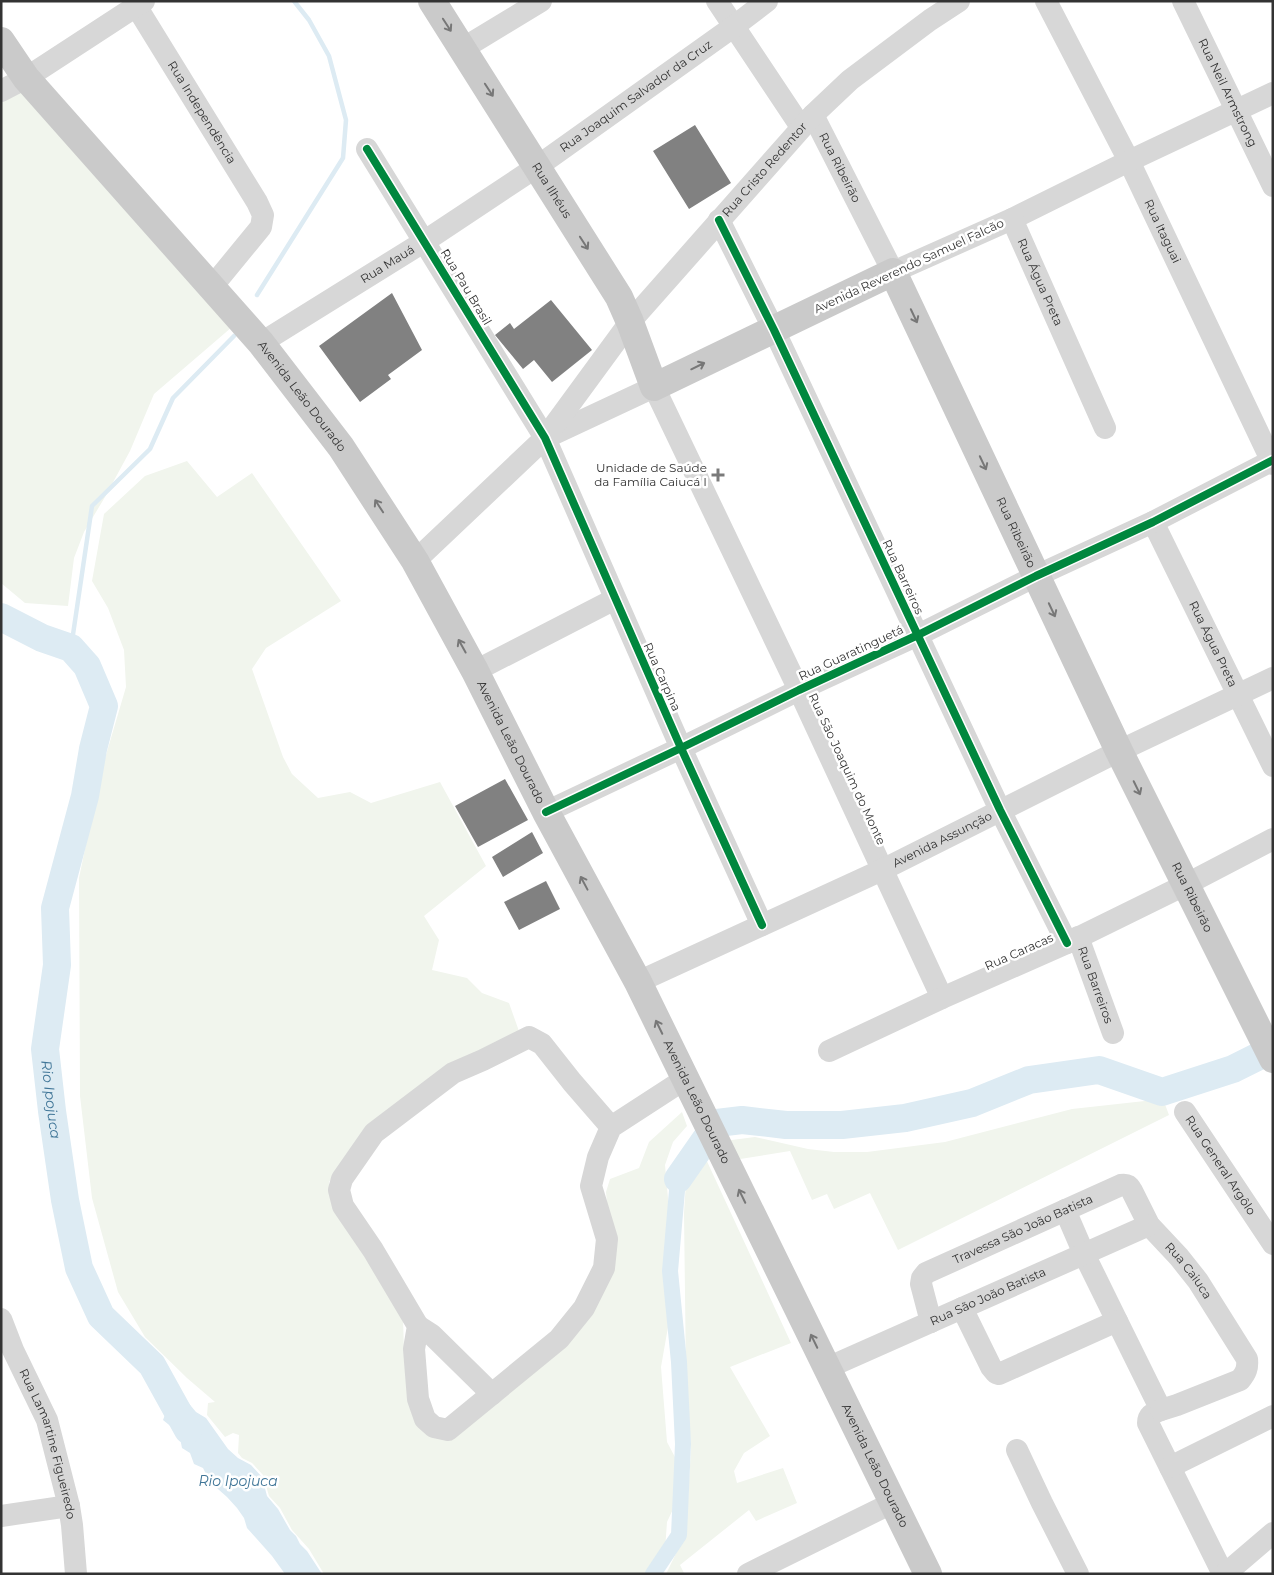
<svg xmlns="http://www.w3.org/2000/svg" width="1274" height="1575" font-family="Montserrat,sans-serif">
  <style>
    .green { fill: #f1f5ed }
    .water { fill: #ddebf3 }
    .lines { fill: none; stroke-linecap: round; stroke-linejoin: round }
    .stream { stroke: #ddebf3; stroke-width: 4.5 }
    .canal { stroke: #ddebf3; stroke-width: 16 }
    .river { stroke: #ddebf3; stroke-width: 28 }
    .building { fill: #818181 }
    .minor { stroke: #d7d7d7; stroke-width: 22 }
    .major { stroke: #cacaca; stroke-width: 28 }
    .cycleway-casing { stroke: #fff; stroke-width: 11 }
    .cycleway { stroke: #00873e; stroke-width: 8 }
    .oneway { stroke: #777 }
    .poi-dot { fill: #7a7a7a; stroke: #fff; stroke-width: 2 }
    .labels { text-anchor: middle; stroke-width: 5; stroke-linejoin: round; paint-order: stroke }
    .street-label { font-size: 12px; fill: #333; stroke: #fff }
    .poi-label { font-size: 12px; fill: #333; stroke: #fff; text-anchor: end }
    .water-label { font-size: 14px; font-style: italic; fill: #3f7597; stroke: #fff }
  </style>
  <rect width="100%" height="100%" fill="#fff"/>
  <path class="green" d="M25,87L232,327L154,394L130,451L105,497L84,532L74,558L68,606L25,603L1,583V103Z
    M187,461L217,497L252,473L341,601L266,648L252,669L283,757L292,774L318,798L350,792L371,803L440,782L486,866L424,916L439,940L432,970L467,978L482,993L509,1003L520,1034L364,1131L329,1182L334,1205L403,1318L404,1351L428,1433L589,1313L608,1215L606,1192L610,1179L639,1168L649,1142L682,1112L687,1126L673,1142L665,1165L671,1232L666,1261L669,1292L668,1327L661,1367L667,1442L677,1461L675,1505L667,1522L665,1550L652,1568L646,1574H324L309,1549L292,1530L280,1508L269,1496L263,1475L252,1463L242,1458L238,1453L239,1435L233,1433L225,1437L207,1415L208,1403L215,1402L187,1378L145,1337L118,1292L92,1198L80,1096L79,878L101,772L126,687L124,650L108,608L92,581L104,514L145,476Z
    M1163,1099L1169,1115L898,1250L870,1193L834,1209L827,1194L812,1200L790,1151L734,1160L724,1141L755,1137L808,1149L834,1152H867L945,1142L1072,1109Z
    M705,1157L791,1343L730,1367L770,1436L744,1453L734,1471L737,1483L783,1468L797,1503L756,1521L749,1510L680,1565L684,1573L666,1574L686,1533L691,1449L686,1374L684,1213L686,1182Z"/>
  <path class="water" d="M178,1385L186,1400L196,1412L206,1418L228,1449L238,1458L251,1465L262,1477L267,1496L278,1509L290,1530L296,1536L300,1544L307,1551L322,1574H285L272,1556L247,1528L244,1518L237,1508L227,1497L210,1482L203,1468L194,1464L190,1453L182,1448L179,1433L163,1420L166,1412L165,1405Z"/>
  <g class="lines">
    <path class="stream" d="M257,295L343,158L346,120L329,56L309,20L294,1
      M71,648L92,506L150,449L173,398L234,336"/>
    <path class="canal" d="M653,1574L679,1535L683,1444L679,1362L670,1271L678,1179"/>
    <g class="river">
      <path id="s1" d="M1,617L42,638L71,648L87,666L104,706L93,749L85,796L55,908L57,965L45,1049L52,1111L65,1200L79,1268L101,1316L152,1365L188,1430"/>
      <path d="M678,1179L717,1123L742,1120L786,1125H842L905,1118L972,1103L1029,1080L1099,1070L1162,1092L1233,1069L1273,1049"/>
    </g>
  </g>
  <path class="building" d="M695,125L731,183L689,209L653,151Z
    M392,293L422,350L388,375L391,379L360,402L319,346Z
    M551,300L592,350L552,382L534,360L523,369L495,335L510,323L514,329Z
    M505,779L528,820L478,847L455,806Z
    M532,832L543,853L503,877L492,857Z
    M546,881L560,909L519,930L504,902Z"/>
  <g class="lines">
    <g class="minor">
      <path id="s2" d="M133,1L257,202L263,215L261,227L211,288"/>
      <path d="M717,1L801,127"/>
      <path id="s3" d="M1046,1L1129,161L1273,464"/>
      <path id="s4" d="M1183,1L1273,186"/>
      <path d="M462,49L541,1"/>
      <path d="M1,91L26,78L144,1"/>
      <path id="s5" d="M813,115L893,272L1012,219L1129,161L1273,93"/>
      <path d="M367,149L545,438L681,748L762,925"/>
      <path id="s6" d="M1012,219L1105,428"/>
      <path d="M719,220L774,330L1000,810L1067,943"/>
      <path id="s7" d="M261,343L425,241L538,166L733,27L767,1"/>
      <path d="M545,438L654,387L799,690L942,998"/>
      <path id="s8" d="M1153,522L1273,766"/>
      <path id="s9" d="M415,561L545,438L630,322L813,115L850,80L930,20L959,1"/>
      <path d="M475,671L615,599"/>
      <path d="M546,812L681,748L799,690L918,635L1036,576L1153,522L1273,460"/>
      <path id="s10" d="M1078,937L1113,1033"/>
      <path id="s11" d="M638,982L882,870L1119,751L1273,678"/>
      <path d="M829,1051L942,998L1067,943L1185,885L1273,839"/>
      <path id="s12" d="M1185,1112L1273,1244"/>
      <path d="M611,1127L572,1082L542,1044L529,1037L483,1060L453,1073L374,1133L342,1179L339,1190L343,1206L373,1250L418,1326L414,1349L418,1399L425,1419L434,1427L448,1430L559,1339L584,1308L604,1268L607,1239L591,1186L598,1157L611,1127L685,1079"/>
      <path d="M1065,1210L1084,1254L1117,1321"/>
      <path d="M962,1308L991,1367L996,1373L999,1374L1117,1321L1161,1410C1154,1413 1148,1414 1148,1423L1223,1574"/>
      <path id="s13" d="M1,1319L13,1350L47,1420L69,1506L72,1525L76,1574"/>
      <path id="s14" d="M931,1322L921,1284L922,1278L926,1273L1121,1185C1128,1184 1129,1186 1132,1191L1149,1225L1179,1257L1198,1281L1247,1359C1248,1368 1246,1373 1240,1380L1177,1405L1161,1410"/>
      <path d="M418,1326L432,1335L492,1394"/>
      <path id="s15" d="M827,1368L1149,1225"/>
      <path d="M1017,1450L1042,1503L1078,1574"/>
      <path d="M1170,1467L1273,1416"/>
      <path d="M1,1516L69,1506"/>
      <path d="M748,1574L894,1502"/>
      <path d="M1225,1574L1273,1533"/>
    </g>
    <g class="major">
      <path id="s16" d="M432,1L619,297L630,322L654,387L893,272L1119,751L1273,1059"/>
      <path id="s17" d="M1,41L26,78L261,343L341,447L415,561L475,671L546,812L638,982L928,1574"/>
    </g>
    <defs>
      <path id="cycleway" d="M367,149L545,438L681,748L762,925
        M719,220L774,330L1000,810L1067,943
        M546,812L681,748L799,690L918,635L1036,576L1153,522L1273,460"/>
    </defs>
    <use href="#cycleway" class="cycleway-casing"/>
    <use href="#cycleway" class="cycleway"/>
  </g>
  <defs><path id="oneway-shaft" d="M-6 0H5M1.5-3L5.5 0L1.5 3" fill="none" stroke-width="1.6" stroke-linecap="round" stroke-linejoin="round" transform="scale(1.25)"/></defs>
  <g class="oneway">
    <use href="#oneway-shaft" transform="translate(447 25) rotate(57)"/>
    <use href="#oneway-shaft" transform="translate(489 90) rotate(57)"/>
    <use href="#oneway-shaft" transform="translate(584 243) rotate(57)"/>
    <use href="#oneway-shaft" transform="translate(914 316) rotate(65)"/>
    <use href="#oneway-shaft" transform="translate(698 366) rotate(-26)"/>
    <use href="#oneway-shaft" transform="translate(983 463) rotate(65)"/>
    <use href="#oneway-shaft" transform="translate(379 506) rotate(-123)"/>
    <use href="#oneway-shaft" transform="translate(1052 610) rotate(65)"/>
    <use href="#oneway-shaft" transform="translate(462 646) rotate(-119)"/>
    <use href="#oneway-shaft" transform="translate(1137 788) rotate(64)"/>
    <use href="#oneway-shaft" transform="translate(584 883) rotate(-118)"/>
    <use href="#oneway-shaft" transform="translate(659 1027) rotate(-116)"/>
    <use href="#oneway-shaft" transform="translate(742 1196) rotate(-116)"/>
    <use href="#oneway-shaft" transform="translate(814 1341) rotate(-116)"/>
  </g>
  <path class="poi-dot" d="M715.5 467.5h5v5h5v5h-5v5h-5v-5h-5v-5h5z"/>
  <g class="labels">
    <g class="street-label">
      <text dy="4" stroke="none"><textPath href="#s4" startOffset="102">Rua Neil Armstrong</textPath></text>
      <text dy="4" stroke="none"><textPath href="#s7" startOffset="449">Rua Joaquim Salvador da Cruz</textPath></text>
      <text dy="4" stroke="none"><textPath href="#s2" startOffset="131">Rua Independência</textPath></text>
      <text dy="4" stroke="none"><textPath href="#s5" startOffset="59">Rua Ribeirão</textPath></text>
      <text dy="4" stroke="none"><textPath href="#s9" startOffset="526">Rua Cristo Redentor</textPath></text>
      <text dy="4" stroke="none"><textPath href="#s16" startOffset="224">Rua Ilhéus</textPath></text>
      <text dy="4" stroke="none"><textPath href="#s3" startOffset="258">Rua Itaguai</textPath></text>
      <text dy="4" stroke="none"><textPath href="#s7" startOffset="149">Rua Mauá</textPath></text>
      <text transform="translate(909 266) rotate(-25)" y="4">Avenida Reverendo Samuel Falcão</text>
      <text dy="4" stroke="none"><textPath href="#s6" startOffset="69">Rua Água Preta</textPath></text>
      <text transform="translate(466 287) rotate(59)" y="4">Rua Pau Brasil</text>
      <text dy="4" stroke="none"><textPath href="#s17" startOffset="466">Avenida Leão Dourado</textPath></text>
      <text dy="4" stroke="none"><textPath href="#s16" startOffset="1000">Rua Ribeirão</textPath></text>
      <text transform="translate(903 577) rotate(65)" y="4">Rua Barreiros</text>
      <text dy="4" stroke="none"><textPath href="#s8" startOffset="136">Rua Água Preta</textPath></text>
      <text transform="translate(851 653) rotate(-25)" y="4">Rua Guaratinguetá</text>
      <text transform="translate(662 677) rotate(66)" y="4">Rua Carpina</text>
      <text dy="4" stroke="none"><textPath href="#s17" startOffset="871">Avenida Leão Dourado</textPath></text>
      <text transform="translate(847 769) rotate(65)" y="4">Rua São Joaquim do Monte</text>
      <text dy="4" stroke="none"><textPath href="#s11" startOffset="336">Avenida Assunção</textPath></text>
      <text dy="4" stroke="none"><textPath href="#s16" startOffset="1405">Rua Ribeirão</textPath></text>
      <text transform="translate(1019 952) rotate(-24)" y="4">Rua Caracas</text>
      <text dy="4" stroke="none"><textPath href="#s10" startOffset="51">Rua Barreiros</textPath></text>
      <text dy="4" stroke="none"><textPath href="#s17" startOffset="1276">Avenida Leão Dourado</textPath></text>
      <text dy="4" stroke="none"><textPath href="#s12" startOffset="64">Rua General Argôlo</textPath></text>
      <text dy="4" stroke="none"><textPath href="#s14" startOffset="158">Travessa São João Batista</textPath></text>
      <text dy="4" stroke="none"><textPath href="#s14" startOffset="378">Rua Caiuca</textPath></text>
      <text dy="4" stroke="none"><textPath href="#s15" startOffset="176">Rua São João Batista</textPath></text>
      <text dy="4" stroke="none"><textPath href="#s13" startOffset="134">Rua Lamartine Figueiredo</textPath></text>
      <text dy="4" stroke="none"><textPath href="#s17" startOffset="1681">Avenida Leão Dourado</textPath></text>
    </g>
    <g class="poi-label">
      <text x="707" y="472">Unidade de Saúde<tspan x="707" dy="14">da Família Caiucá I</tspan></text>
    </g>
    <g class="water-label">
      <text dy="5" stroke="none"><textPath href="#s1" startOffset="545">Rio Ipojuca</textPath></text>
      <text x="238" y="1486">Rio Ipojuca</text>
    </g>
  </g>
  <rect width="1274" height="1575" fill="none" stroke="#333333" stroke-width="5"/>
</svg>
